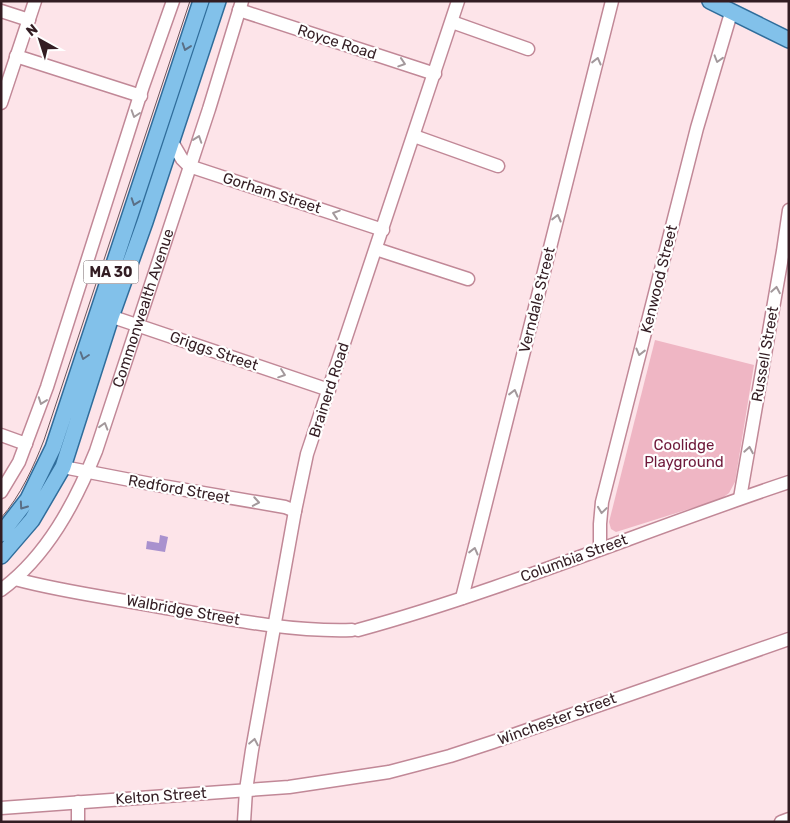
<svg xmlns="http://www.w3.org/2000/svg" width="790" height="823" font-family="Rubik,sans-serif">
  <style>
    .green { fill: #efb6c4 }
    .water { fill: #a991ce }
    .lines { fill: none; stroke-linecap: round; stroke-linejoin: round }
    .minor-casing { stroke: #c18897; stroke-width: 15 }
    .major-casing { stroke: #306d9b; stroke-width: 18 }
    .minor { stroke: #fff; stroke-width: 12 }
    .major { stroke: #82c1ea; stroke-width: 15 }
    .tram { stroke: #6c555b; stroke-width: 1 }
    .oneway { stroke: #5a6f86 }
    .oneway2 { stroke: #a3999c }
    .labels { text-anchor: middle; stroke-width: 4.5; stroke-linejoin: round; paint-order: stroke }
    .shield { fill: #fff; stroke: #706165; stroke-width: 1 }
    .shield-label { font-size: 14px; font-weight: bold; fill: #331d23 }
    .street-label { font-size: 15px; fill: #331d23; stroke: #fff }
    .park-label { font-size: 15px; fill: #6e193a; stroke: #fff }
  </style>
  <rect width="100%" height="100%" fill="#fde4e9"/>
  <path class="green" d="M655,340L754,365L735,482L729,493L721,499L616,532L611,529L609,522Z"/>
  <path class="water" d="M160,535L168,537L165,552L146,549L147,541L159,543Z"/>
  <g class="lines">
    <defs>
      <g id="minor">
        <path d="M239,10L435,74"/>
        <path d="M1,11L29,20"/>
        <path d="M452,22L528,49"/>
        <path d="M16,56L141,96"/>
        <path d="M1,103L35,1"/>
        <path d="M414,136L498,166"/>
        <path d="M172,142L182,159L189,166L383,230"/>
        <path d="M376,249L468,279"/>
        <path d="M104,314L329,390"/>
        <path d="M1,435L26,444"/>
        <path d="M63,467L151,484L285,507L295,511"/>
        <path d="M1,492L19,462L47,387L143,86L173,1"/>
        <path d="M740,498L783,251L789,210"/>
        <path d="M600,549V524L602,502L697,128L731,13"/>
        <path d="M15,579C63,592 112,598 161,607C224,618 288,632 352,630"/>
        <path id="s1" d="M1,590C47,556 75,503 96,451L209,109L242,1"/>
        <path d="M462,598L612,1"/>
        <path d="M358,630C504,590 645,530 789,482"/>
        <path d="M78,802V822"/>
        <path d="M1,808L289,787L389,772L450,756L493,742L789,639"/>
        <path d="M244,822L246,790L252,750L295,511L307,454L458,1"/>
        <path d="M781,822L789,819"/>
      </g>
      <path id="major" d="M710,1L789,40
        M1,534L28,499L53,448L201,1
        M1,556L32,520L63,467L111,317L145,222L218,1"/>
    </defs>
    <use href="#minor" class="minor-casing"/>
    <use href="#major" class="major-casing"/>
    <use href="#minor" class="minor"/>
    <use href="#major" class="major"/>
    <path class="tram" d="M1,518C21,495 33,468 44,440L190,1"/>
  </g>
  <defs><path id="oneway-chevron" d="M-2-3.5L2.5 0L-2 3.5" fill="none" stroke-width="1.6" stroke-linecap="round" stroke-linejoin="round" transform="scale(1.25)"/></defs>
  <g class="oneway">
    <use href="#oneway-chevron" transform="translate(186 47) rotate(109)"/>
    <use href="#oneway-chevron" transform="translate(135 202) rotate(109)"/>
    <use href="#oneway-chevron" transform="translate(84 356) rotate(108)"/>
    <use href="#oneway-chevron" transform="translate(23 506) rotate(125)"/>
  </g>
  <g class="oneway2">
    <use href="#oneway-chevron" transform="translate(718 59) rotate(107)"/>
    <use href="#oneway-chevron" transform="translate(597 61) rotate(-76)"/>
    <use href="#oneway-chevron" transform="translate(402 63) rotate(18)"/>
    <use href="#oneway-chevron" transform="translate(135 114) rotate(108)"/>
    <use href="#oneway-chevron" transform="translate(198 139) rotate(-71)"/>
    <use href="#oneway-chevron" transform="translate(336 214) rotate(-162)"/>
    <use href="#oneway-chevron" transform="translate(557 218) rotate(-76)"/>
    <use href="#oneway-chevron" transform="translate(776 290) rotate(-80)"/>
    <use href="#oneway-chevron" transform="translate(640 352) rotate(104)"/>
    <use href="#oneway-chevron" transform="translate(282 374) rotate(19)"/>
    <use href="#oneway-chevron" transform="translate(514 393) rotate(-76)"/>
    <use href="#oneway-chevron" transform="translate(42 401) rotate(110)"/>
    <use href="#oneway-chevron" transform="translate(104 426) rotate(-73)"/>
    <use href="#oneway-chevron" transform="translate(749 450) rotate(-80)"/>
    <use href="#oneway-chevron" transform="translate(256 502) rotate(10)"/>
    <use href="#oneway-chevron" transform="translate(602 510) rotate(98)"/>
    <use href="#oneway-chevron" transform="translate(474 551) rotate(-76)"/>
    <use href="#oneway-chevron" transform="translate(254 742) rotate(-79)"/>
  </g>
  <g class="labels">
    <rect class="shield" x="83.5" y="260.5" width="55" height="23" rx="4"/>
    <g class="shield-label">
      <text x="111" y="277">MA 30</text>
    </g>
    <g class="street-label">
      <text transform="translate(337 42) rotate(18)" y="5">Royce Road</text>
      <text transform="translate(272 193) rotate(18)" y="5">Gorham Street</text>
      <text transform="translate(659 279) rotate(-76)" y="5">Kenwood Street</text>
      <text transform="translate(537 300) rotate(-76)" y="5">Verndale Street</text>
      <text dy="5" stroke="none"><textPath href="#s1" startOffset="321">Commonwealth Avenue</textPath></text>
      <text transform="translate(214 351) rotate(19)" y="5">Griggs Street</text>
      <text transform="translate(765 354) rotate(-80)" y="5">Russell Street</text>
      <text transform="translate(329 390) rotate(-72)" y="5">Brainerd Road</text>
      <text transform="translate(179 489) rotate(10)" y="5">Redford Street</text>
      <text transform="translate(574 558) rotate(-20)" y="5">Columbia Street</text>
      <text transform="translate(183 610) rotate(10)" y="5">Walbridge Street</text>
      <text transform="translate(557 719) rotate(-20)" y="5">Winchester Street</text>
      <text transform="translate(161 796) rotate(-4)" y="5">Kelton Street</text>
    </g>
    <g class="park-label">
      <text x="684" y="450">Coolidge<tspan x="684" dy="17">Playground</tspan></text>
    </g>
  </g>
  <rect width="790" height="823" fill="none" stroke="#331d23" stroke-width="5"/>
  <g transform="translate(40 40) rotate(321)" stroke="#ffffff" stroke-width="4" paint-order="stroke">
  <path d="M0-4L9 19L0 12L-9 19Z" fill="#331d23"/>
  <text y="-8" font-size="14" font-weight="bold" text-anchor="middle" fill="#331d23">N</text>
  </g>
</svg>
